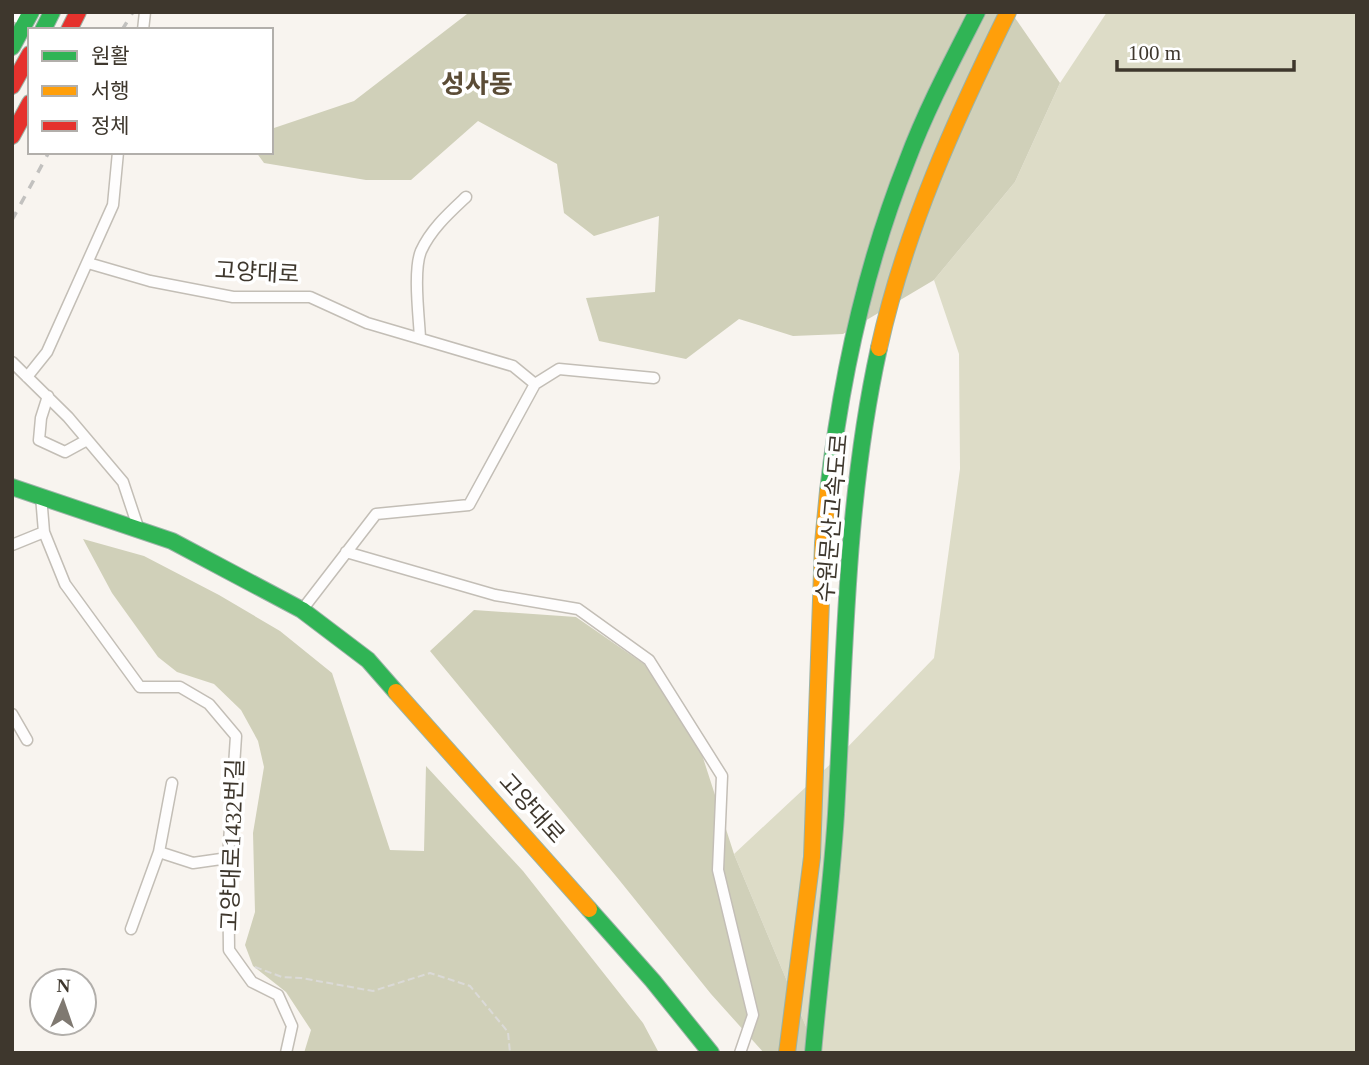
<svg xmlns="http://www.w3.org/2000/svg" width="1369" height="1065" font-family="'Times New Roman','Noto Sans KR',serif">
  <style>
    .green { fill: #dddcc7 }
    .forest { fill: #d0d0b9 }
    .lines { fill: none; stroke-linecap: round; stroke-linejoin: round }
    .street-casing { stroke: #c3beb6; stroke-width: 13 }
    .fast-casing { stroke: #9bb3a7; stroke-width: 18 }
    .slow-casing { stroke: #9bb3a7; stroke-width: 18 }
    .jam-casing { stroke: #9bb3a7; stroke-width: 18 }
    .path { stroke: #dbdad7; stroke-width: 2; stroke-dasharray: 7 3.5; stroke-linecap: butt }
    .street { stroke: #fefdfd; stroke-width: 10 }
    .fast { stroke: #30b455; stroke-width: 16 }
    .slow { stroke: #ff9f0a; stroke-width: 16 }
    .jam { stroke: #e5322d; stroke-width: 16 }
    .rail { stroke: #c2c1bf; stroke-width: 3.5; stroke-dasharray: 9 9; stroke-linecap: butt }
    .labels { text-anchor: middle; stroke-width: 7; stroke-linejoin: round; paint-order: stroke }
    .street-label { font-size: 23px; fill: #3e372d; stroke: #fff }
    .quarter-label { font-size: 26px; font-weight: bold; fill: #5b4c36; stroke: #fff }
  </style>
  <rect width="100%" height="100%" fill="#f8f4ef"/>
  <path class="green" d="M1107,12H1357V1053H817L734,854L838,757L934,658L960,469L959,354L934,280L1015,182L1060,83Z"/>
  <path class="forest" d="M467,12H1011L1060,83L1015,182L934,280L843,334L793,336L739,319L686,359L599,341L586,298L655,292L659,216L594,236L564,213L557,164L478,121L411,180H366L264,163L256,152H271V129L354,101L467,14Z
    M83,539L144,556L219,595L280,631L332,673L390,850L424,851L426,766L523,871L643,1023L659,1053H304L311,1030L286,992L253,966L245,945L255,912L253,833L264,767L258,741L241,710L214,684L177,672L158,657L112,593Z
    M474,610L576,617L644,664L696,736L734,854L817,1053H764L711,994L620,881L430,651Z"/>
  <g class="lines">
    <defs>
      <path id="street" d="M12,14L18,18
        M143,30L145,12
        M88,263L150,281L233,297H310L367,323L513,366L535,384
        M420,338C419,317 413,270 421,251C431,229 449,213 466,197
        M12,362L68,417L123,482L139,530
        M27,377L47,352L113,205L118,152
        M48,396L41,418L39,440L65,452L87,440
        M41,496L44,532L65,584L140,687H180L209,704L236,736L228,858L229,950L252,982L278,995L292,1026L286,1053
        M12,545L44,532
        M346,552L495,595L578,609L649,660L722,776L718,870L753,1015L740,1053
        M302,610L376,514L469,505L535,384L559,369L654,378
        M12,714L27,740
        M159,852L193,863L228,858
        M131,929L159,852L172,783"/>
      <path id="fast" d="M43,30L52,12
        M12,47L31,12
        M12,487L172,541L302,610L368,660L396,692
        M828,491C841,378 865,267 907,161C926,110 952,61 977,12
        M589,909L653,981L711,1053
        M813,1053C820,973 831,894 836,814C845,658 845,502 879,348"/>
      <path id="slow" d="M879,348C905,230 955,120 1008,12
        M396,692L589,909
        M787,1053L812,857L823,543L828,491"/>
      <path id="jam" d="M69,30L78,12
        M12,86L30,54
        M12,136L30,103"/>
    </defs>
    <use href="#street" class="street-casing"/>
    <use href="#fast" class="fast-casing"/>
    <use href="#slow" class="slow-casing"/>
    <use href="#jam" class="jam-casing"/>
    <path class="path" d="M255,967L282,977L301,978L373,991L430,973L470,986L508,1032L510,1053"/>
    <use href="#street" class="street"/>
    <use href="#fast" class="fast"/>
    <use href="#slow" class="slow"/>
    <use href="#jam" class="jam"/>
    <path class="rail" d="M122,30L133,12
      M12,220L49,152"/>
  </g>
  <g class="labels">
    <g class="street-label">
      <text transform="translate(257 272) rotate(3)" y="8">고양대로</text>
      <text transform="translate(832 518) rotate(-85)" y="8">수원문산고속도로</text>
      <text transform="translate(532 808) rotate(48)" y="8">고양대로</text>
      <text transform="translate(232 845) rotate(-88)" y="8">고양대로1432번길</text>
    </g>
    <g class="quarter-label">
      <text x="477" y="93">성사동</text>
    </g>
  </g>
  <rect width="1369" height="1065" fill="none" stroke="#3e372d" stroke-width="28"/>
  <rect x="28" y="28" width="245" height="126" fill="#ffffff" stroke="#b2afab" stroke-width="2"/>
  <rect x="42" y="51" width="35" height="10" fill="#30b455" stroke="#b2afab" stroke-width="2"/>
  <text x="91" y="63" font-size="21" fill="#3e372d">원활</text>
  <rect x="42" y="86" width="35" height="10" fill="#ff9f0a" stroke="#b2afab" stroke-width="2"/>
  <text x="91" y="98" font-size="21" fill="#3e372d">서행</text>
  <rect x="42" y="121" width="35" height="10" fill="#e5322d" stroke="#b2afab" stroke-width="2"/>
  <text x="91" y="133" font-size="21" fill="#3e372d">정체</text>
  <g transform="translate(63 1002) rotate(2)"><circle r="33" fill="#ffffff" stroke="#b2afab" stroke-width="2"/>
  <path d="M0-5L12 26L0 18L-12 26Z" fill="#7f7971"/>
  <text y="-10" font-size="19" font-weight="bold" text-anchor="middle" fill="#3e372d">N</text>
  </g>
  <path d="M1117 60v10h177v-10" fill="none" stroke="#3e372d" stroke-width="3.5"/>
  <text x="1128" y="60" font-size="21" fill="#3e372d" stroke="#ffffff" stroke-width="5" paint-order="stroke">100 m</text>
</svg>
